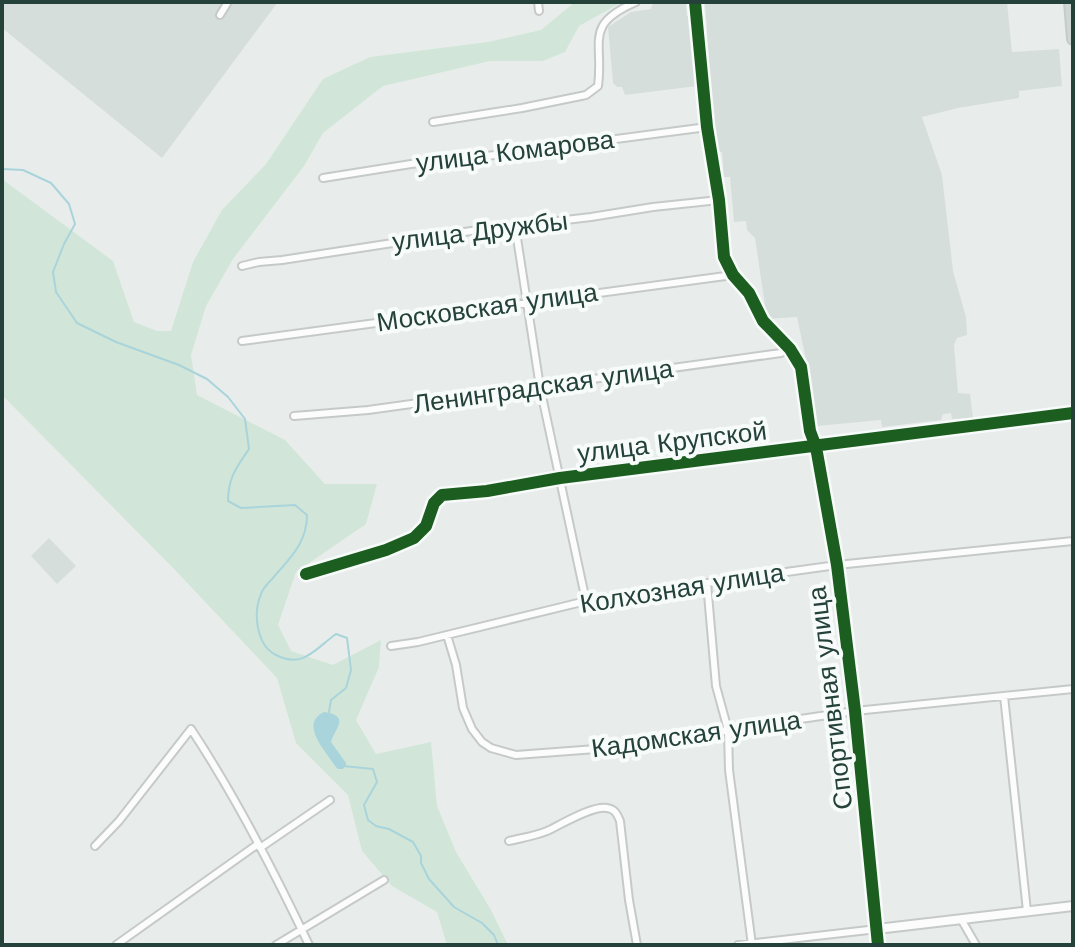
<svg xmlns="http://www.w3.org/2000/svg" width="1075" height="947" font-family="'Work Sans',sans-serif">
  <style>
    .built { fill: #d6dedb }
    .green { fill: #d1e6d8 }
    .water { fill: #a9d4db }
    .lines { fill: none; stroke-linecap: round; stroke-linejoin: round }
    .stream { stroke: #a9d4db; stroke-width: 2 }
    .minor-casing { stroke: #c5cac8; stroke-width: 10 }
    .tertiary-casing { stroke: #c5cac8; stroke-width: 12 }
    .primary-casing { stroke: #c3ccc9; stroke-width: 14 }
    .minor { stroke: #fcfcfc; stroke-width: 6 }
    .tertiary { stroke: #fcfcfc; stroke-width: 8 }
    .primary { stroke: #cfd7d5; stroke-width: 10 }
    .cycleway-casing { stroke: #f7fbf9; stroke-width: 17 }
    .cycleway { stroke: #1b5e20; stroke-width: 12 }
    .labels { text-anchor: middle; stroke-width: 8; stroke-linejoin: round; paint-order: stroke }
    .street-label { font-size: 26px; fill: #24423a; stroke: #f7fbf9 }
  </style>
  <rect width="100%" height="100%" fill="#e8edeb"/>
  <path class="built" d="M2,2H278L162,158L2,28Z
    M653,2H686L687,16H691L697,86L625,95L622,87H617L613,83L608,27L631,12L651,9Z
    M705,2H1007L1012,52L1059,49L1062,86L1019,91V98L958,108L922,117L942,175L953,271L966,317L967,335L957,338L954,345L958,393L970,394L973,418L952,419L951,413L943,414L941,420L882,427L881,420L817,426L809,374L797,317L767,319L755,238L747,230L746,221L734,222L730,177H724L722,152H715Z
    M49,538L76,566L57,584L31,556Z"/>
  <path class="green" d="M575,2H622L579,26L565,52L543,61H490L383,86L323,133L304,166L233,259L206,306L191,355L197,395L285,440L325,484H377L366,524L296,572L278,625L291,651L333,665L381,640L379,667L356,720L376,754L431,742L437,806L456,852L491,910L508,945H447L437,912L392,886L362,851L348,795L296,743L277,678L175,570L2,395V179L113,261L134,322L157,331H171L193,262L222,210L266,164L323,79L370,57L488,42L541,30Z"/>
  <path class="water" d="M324,712C351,716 335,728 331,742L346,763V765L343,769H338L335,766C325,750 299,724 324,712Z"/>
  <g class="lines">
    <path class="stream" d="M2,169L23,170L51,183L69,204L75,224L64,244L53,272L56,292L77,323L116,342L179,365L207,379L228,397L245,419L249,449C236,468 228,478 228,501L241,508L295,505L307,515C307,543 290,558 272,579C268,583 263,588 261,594C253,613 256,645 276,655C303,669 315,649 336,634L347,638L351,670L346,688L331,700L329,712
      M343,766L373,769L377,782L364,805L368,820L376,826L389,829L413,842L421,856V863L429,879L454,907L482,923L494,935L498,945"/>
    <defs>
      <path id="minor" d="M538,2L539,11
        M220,15L228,2
        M433,122L522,108L586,95L598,86C604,41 583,25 636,2
        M323,178L411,164L487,156L707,127
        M515,225L540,387L586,601
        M242,266L259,262L282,260L471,231L591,217L653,207L719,200
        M242,341L733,275
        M294,416L368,410L781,353L790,349
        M306,574C335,566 393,554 416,537C432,525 429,502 441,496C451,491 481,492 495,489C601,469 709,460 816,447
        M707,583L716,686L728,730L729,770L752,945
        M447,635L456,665L463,708L472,729L482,742L491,748L516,755L596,749L855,711L1073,689
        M391,646L418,642L586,601L707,583L837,565L1073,541
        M1004,696L1027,911
        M509,841C521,838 535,836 547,831C560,825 593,805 607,808C615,809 617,814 620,821L629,900L637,945
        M95,846L119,821L191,729C236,797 274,871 309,945
        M260,848L330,800
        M961,919L976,945
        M116,945L258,844
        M276,945L384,880
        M738,945L877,929"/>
      <path id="tertiary" d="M695,2L707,127L719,200L724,257L733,275L749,293L763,321L790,349L801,367L810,431L816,447L837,565L855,711L878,945
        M816,447L1073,413
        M877,929L1073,906"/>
      <path id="primary" d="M1070,2L1073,39"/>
    </defs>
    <use href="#minor" class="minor-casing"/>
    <use href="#tertiary" class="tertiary-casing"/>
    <use href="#primary" class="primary-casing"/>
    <use href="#minor" class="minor"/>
    <use href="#tertiary" class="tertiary"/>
    <use href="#primary" class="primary"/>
    <defs>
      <path id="cycleway" d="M695,2L707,127L719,200L724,257L733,275L749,293L763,321L790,349L801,367L810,431L816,447L837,565L855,711L878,945
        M306,574L386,550L414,538L426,526L434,503L442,495L487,491L560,478L1073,413"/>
    </defs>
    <use href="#cycleway" class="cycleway-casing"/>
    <use href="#cycleway" class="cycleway"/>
  </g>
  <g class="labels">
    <g class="street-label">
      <text transform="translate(515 151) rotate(-7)" y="9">улица Комарова</text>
      <text transform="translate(480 231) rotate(-7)" y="9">улица Дружбы</text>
      <text transform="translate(487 307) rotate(-8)" y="9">Московская улица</text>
      <text transform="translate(543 386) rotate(-8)" y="9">Ленинградская улица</text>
      <text transform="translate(672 442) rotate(-7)" y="9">улица Крупской</text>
      <text transform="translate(682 588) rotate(-9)" y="9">Колхозная улица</text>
      <text transform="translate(830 698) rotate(-97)" y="9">Спортивная улица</text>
      <text transform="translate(696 734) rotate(-8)" y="9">Кадомская улица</text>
    </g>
  </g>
  <rect width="1075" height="947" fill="none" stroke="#24423a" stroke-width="8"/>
</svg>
